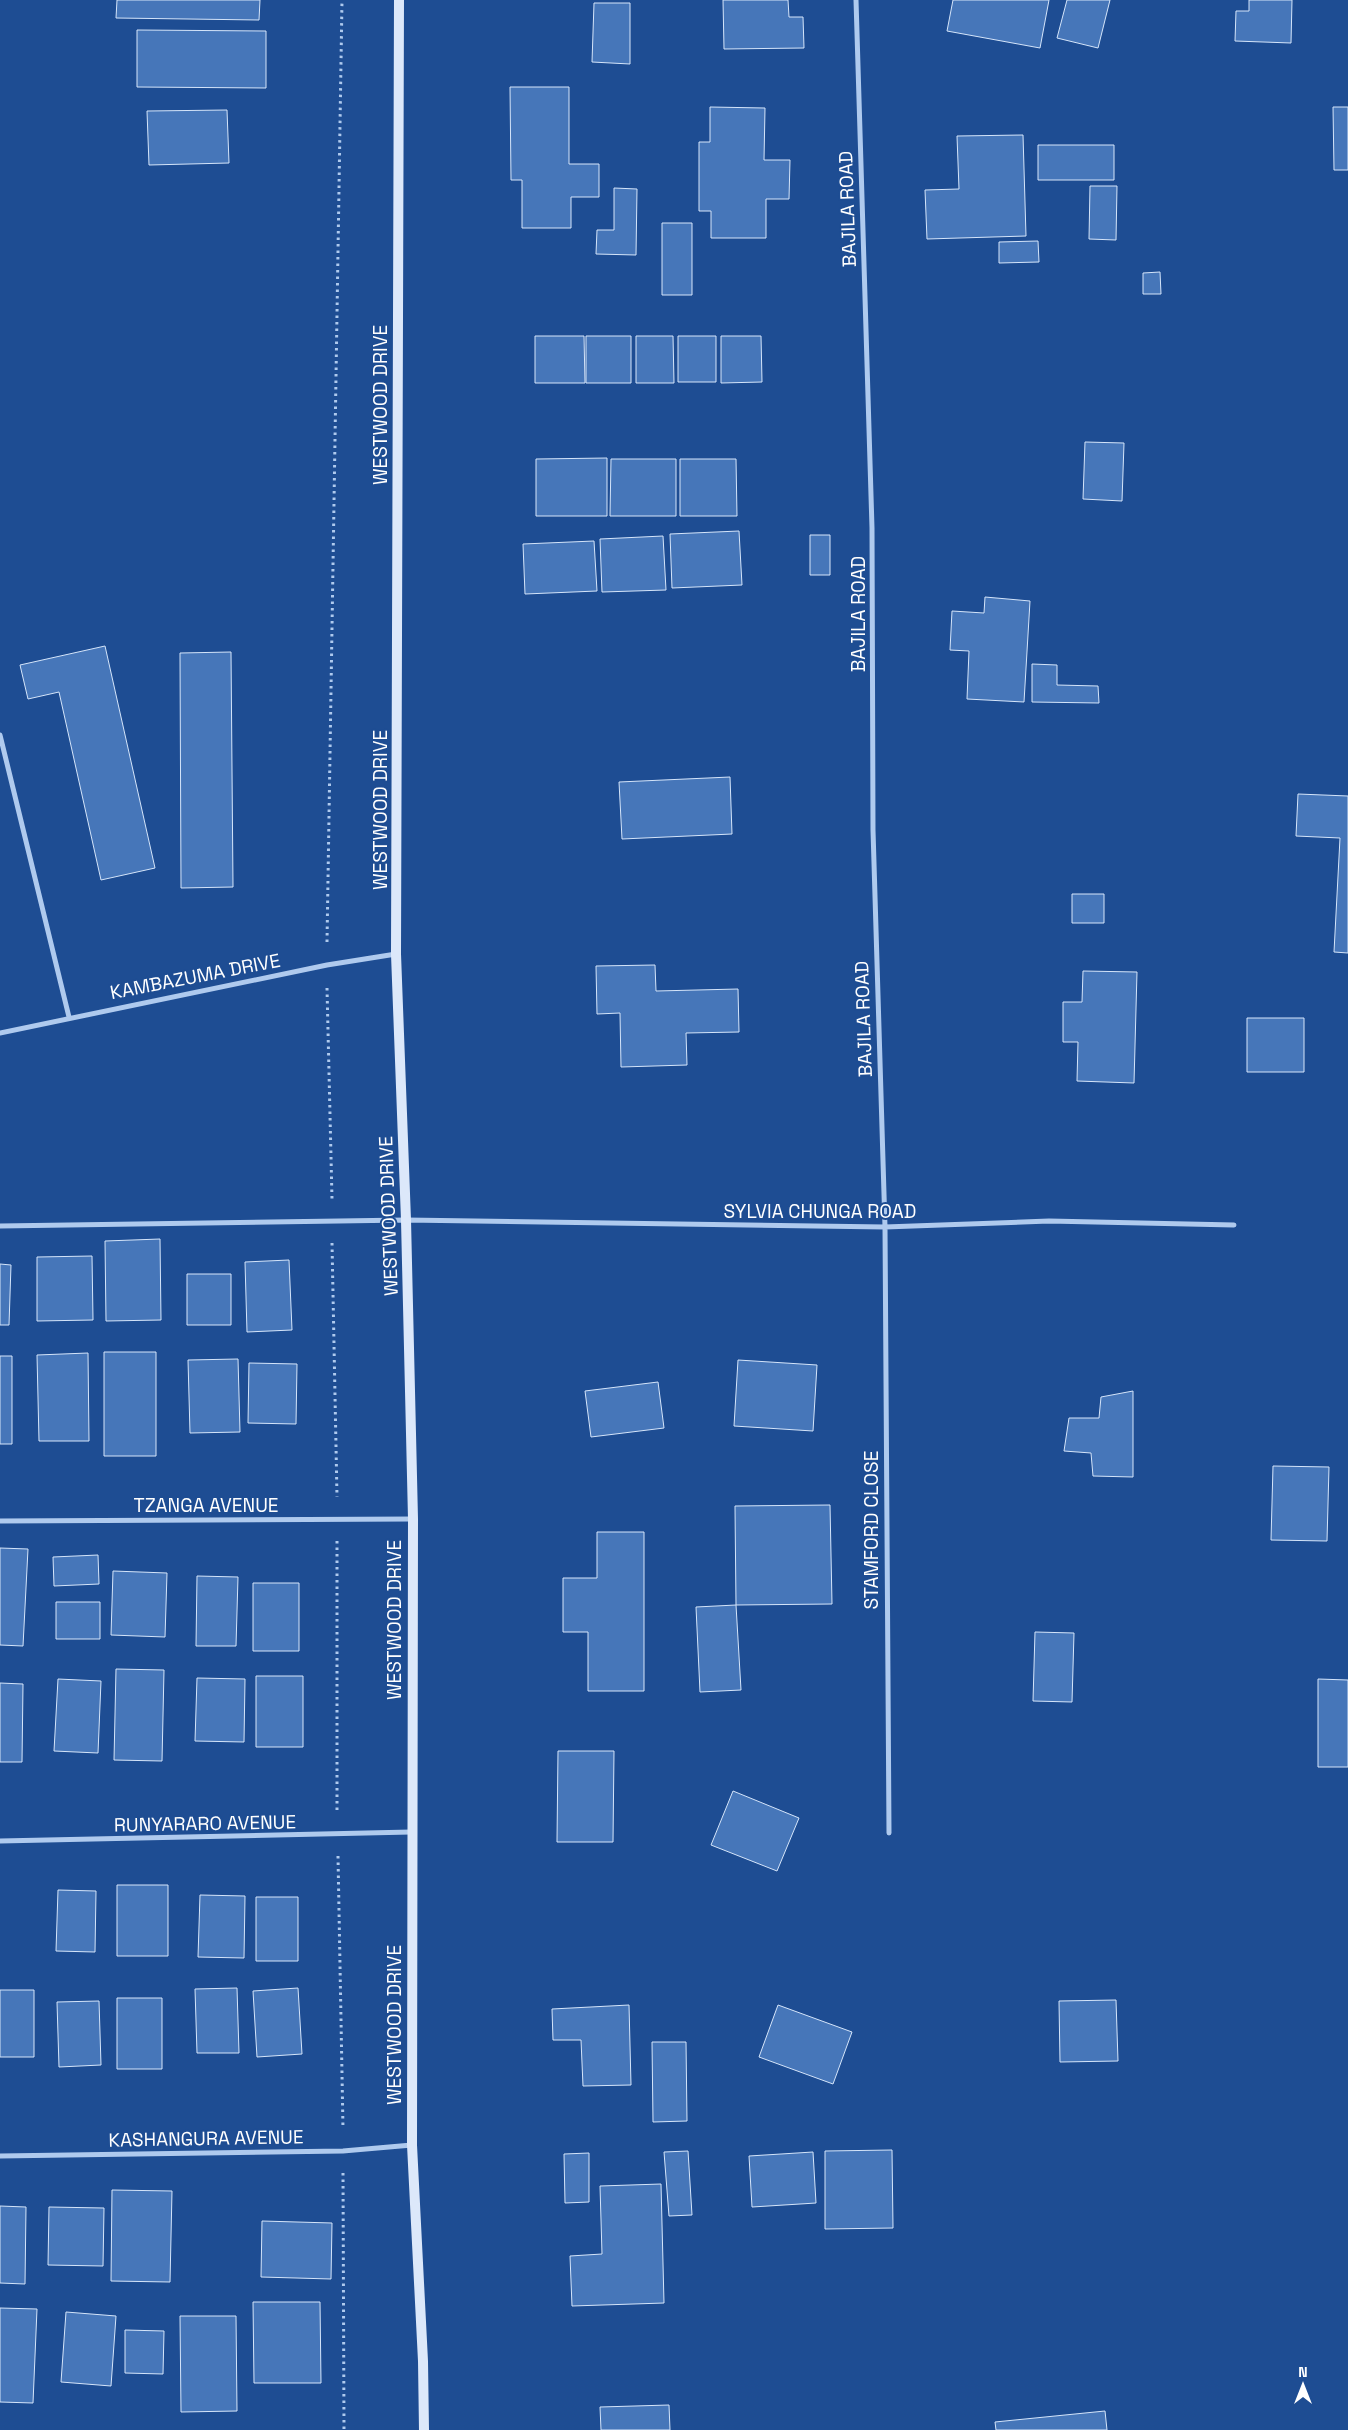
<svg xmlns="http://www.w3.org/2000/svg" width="1348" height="2430" font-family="'Space Grotesk',sans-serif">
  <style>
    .building { fill: #4676b9; stroke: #d5e5fa }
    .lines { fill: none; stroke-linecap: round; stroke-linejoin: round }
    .path { stroke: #afcaee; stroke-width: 3; stroke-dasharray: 2.5 4; stroke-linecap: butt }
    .street { stroke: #afcaee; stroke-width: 5 }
    .secondary { stroke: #dce8fa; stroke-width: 10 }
    .labels { text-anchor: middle; stroke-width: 4; stroke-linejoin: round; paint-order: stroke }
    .street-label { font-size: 19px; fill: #fff; stroke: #1e4d93 }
  </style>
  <rect width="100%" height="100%" fill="#1e4d93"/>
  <path class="building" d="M117,0H260L259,20L116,18Z
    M723,0H788L789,17H803L804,48L724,49Z
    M953,0H1049L1040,48L947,31Z
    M1067,0H1110L1098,48L1057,38Z
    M1249,0H1292L1291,43L1235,41L1236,11H1249Z
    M594,3H630V64L592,62Z
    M137,30L266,31V88L137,87Z
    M510,87H569V164H599V197H571V228H522V180H511Z
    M710,107L765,108L764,160H790L789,199H766V238H711V211H699V142H710Z
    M1333,107H1348V170H1334Z
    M227,110L229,163L149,165L147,111Z
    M1023,135L1026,236L927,239L925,190L959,189L957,136Z
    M1038,145H1114V180H1038Z
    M1090,186H1117L1116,240L1089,239Z
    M614,188L637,189L636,255L596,254L597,230H614Z
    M662,223H692V295H662Z
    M1038,241L1039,262L999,263V242Z
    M1160,272L1161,294H1143V273Z
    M535,336H584L585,383H535Z
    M586,336H631V383H586Z
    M636,336H673L674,383H636Z
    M678,336H716V382H678Z
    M721,336H761L762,382L721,383Z
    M1085,442L1124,443L1122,501L1083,499Z
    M607,458V516H536V459Z
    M611,459H676V516H610Z
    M680,459H736L737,516H680Z
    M739,531L742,585L672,588L670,534Z
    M810,535H830V575H810Z
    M663,536L666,590L602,592L600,539Z
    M594,541L597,591L525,594L523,544Z
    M985,597L1030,601L1024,702L967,699L969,651L950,650L952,611L984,613Z
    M105,646L155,868L101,880L59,692L28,699L20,665Z
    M231,652L233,887L181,888L180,653Z
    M1032,664L1057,665V685L1098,686L1099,703L1032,702Z
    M730,777L732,834L622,839L619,782Z
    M1298,794L1348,796V953L1334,952L1340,838L1296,836Z
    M1072,894H1104V923H1072Z
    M655,965L656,991L738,989L739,1032L686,1033L687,1065L621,1067L620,1013L597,1014L596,966Z
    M1083,971L1137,972L1134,1083L1077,1081L1078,1042H1063V1002H1082Z
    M1247,1018H1304V1072H1247Z
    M160,1239L161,1320L106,1321L105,1241Z
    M92,1256L93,1320L37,1321V1257Z
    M289,1260L292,1330L247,1332L245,1262Z
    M0,1264L11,1265L9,1325H0Z
    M187,1274H231V1325H187Z
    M104,1352H156V1456H104Z
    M88,1353L89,1441H39L37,1355Z
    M0,1356H12V1444H0Z
    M238,1359L240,1432L190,1433L188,1360Z
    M738,1360L817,1365L813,1431L734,1426Z
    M249,1363L297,1364L296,1424L248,1423Z
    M658,1382L664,1428L591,1437L585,1391Z
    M1133,1391V1477L1093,1476L1091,1453L1064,1451L1069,1418H1099L1101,1397Z
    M1273,1466L1329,1467L1327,1541L1271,1540Z
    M830,1505L832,1604L736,1605L735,1506Z
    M597,1532H644V1691H588V1632H563V1578H597Z
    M0,1548L28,1549L23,1646L0,1645Z
    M98,1555L99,1584L54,1586L53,1557Z
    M113,1571L167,1573L165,1637L111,1635Z
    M197,1576L238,1577L236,1646H196Z
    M253,1583H299V1651H253Z
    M56,1602H100V1639H56Z
    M736,1605L741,1690L700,1692L696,1607Z
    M1035,1632L1074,1633L1072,1702L1033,1701Z
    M116,1669L164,1670L162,1761L114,1760Z
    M256,1676H303V1747H256Z
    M197,1678L245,1679L244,1742L195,1741Z
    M58,1679L101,1681L98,1753L54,1751Z
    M1318,1679L1348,1680V1767H1318Z
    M0,1683L23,1684L22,1762H0Z
    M558,1751H614L613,1842H557Z
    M733,1791L799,1818L777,1871L711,1845Z
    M117,1885H168V1956H117Z
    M58,1890L96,1891L95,1952L56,1951Z
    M200,1895L245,1896L244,1958L198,1957Z
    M256,1897H298V1961H256Z
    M237,1988L239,2053H197L195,1989Z
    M298,1988L302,2054L257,2057L253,1991Z
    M0,1990H34V2057H0Z
    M117,1998H162V2069H117Z
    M1116,2000L1118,2061L1060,2062L1059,2001Z
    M99,2001L101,2065L59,2067L57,2002Z
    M629,2005L631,2085L583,2086L581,2040H553L552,2009Z
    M778,2005L852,2032L833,2084L759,2057Z
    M652,2042H686L687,2121L653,2122Z
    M892,2150L893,2228L825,2229V2151Z
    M688,2151L692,2215L669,2216L664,2152Z
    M813,2152L816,2203L752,2207L749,2156Z
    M589,2153V2202L565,2203L564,2154Z
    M661,2184L664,2303L572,2306L570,2256L602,2254L600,2186Z
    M112,2190L172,2191L170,2282L111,2281Z
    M0,2206L26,2207L25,2284L0,2283Z
    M49,2207L104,2208L103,2266L48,2265Z
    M262,2221L332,2223L331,2279L261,2277Z
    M253,2302H320L321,2383H254Z
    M0,2308L37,2309L33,2403L0,2402Z
    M66,2312L116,2316L111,2386L61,2382Z
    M180,2316H236L237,2411L181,2412Z
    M125,2330L164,2331L163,2374L125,2373Z
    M669,2405L670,2430H601L600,2407Z
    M1105,2411L1107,2430H996L995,2422Z"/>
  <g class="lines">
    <path class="path" d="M327,942L342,0
      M327,988L332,1199
      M332,1243L337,1497
      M337,1541V1812
      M338,1856L343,2129
      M343,2173L344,2430"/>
    <path class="street" d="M856,0L872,528L873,830L885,1227L889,1833
      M0,735L69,1017
      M0,1033L327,965L396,954
      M0,1226L406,1220L885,1227L1049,1221L1234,1225
      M0,1521L413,1519
      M0,1841L411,1832
      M0,2156L343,2151L412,2145"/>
    <path class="secondary" d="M399,0L396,954L406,1220L413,1519L412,2145L423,2361L424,2430"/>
  </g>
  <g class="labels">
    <g class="street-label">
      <text transform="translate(847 209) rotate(-92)" y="7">BAJILA ROAD</text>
      <text transform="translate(380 405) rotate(-90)" y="7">WESTWOOD DRIVE</text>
      <text transform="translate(858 614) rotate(-90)" y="7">BAJILA ROAD</text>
      <text transform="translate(380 810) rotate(-90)" y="7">WESTWOOD DRIVE</text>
      <text transform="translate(195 976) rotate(-11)" y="7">KAMBAZUMA DRIVE</text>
      <text transform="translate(863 1019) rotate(-92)" y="7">BAJILA ROAD</text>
      <text x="820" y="1218">SYLVIA CHUNGA ROAD</text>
      <text transform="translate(388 1216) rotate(-92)" y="7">WESTWOOD DRIVE</text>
      <text x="206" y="1512">TZANGA AVENUE</text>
      <text transform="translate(871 1530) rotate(-90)" y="7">STAMFORD CLOSE</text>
      <text transform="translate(394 1620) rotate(-90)" y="7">WESTWOOD DRIVE</text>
      <text transform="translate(205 1823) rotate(-1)" y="7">RUNYARARO AVENUE</text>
      <text transform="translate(394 2025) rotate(-90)" y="7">WESTWOOD DRIVE</text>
      <text transform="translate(206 2138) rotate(-1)" y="7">KASHANGURA AVENUE</text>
    </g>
  </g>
  <g transform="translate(1303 2385)" stroke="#1e4d93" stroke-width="4" paint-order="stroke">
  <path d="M0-4L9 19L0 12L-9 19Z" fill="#ffffff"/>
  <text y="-8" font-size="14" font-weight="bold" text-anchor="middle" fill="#ffffff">N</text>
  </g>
</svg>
